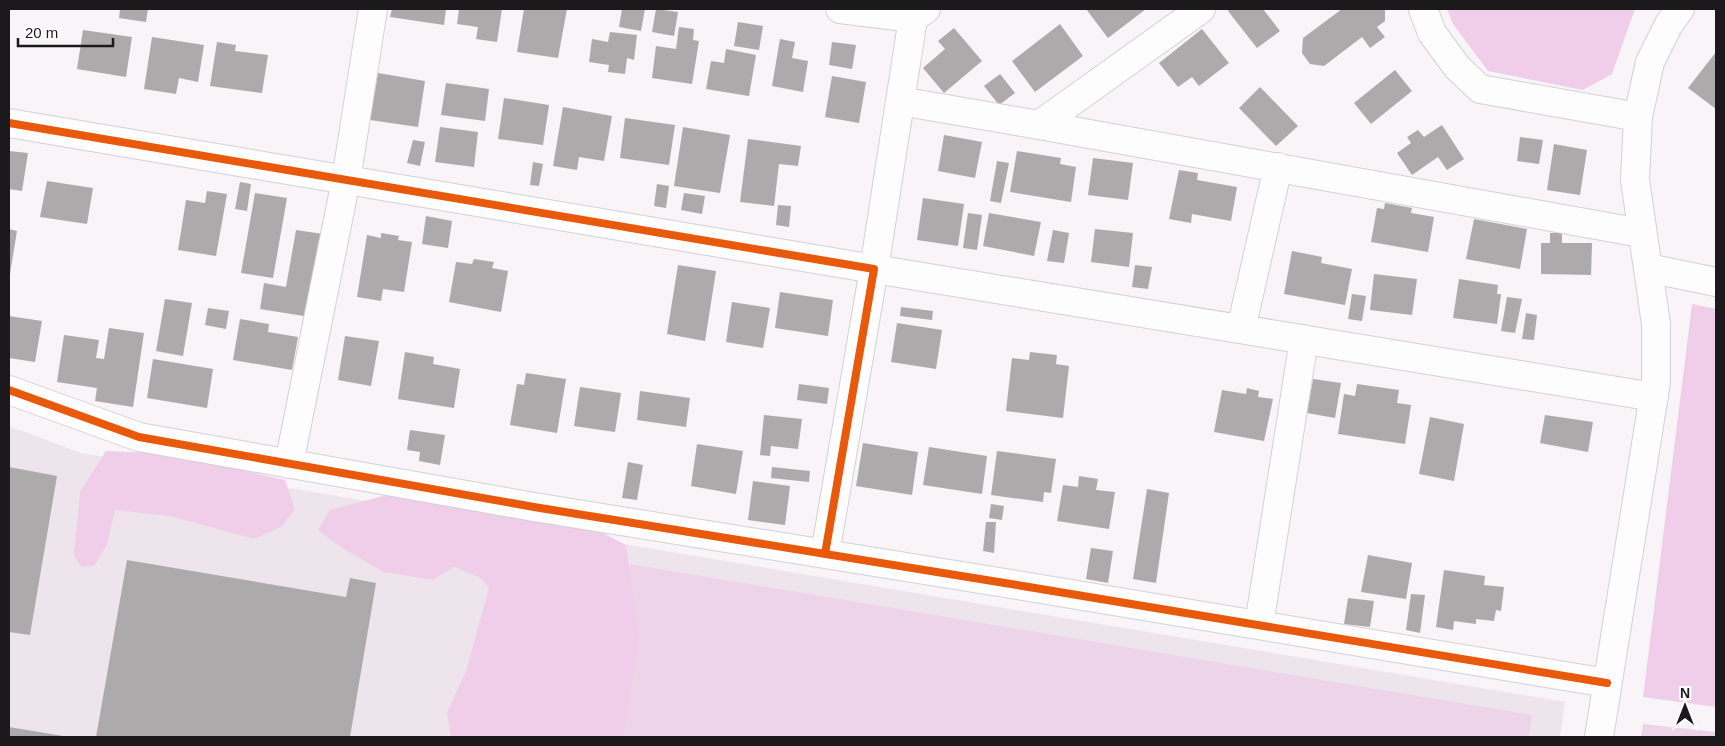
<svg xmlns="http://www.w3.org/2000/svg" width="1725" height="746" font-family="Helvetica,sans-serif">
  <style>
    .built { fill: #eee5ec }
    .green { fill: #eed4e9 }
    .forest { fill: #f0ceea }
    .building { fill: #adaaac }
    .lines { fill: none; stroke-linecap: round; stroke-linejoin: round }
    .minor-casing { stroke: #d4d0d3; stroke-width: 30 }
    .tertiary-casing { stroke: #d4d0d3; stroke-width: 30 }
    .minor { stroke: #fefdfe; stroke-width: 28 }
    .tertiary { stroke: #fefdfe; stroke-width: 28 }
    .cycleway-casing { stroke: #fff; stroke-width: 11 }
    .cycleway { stroke: #e8590c; stroke-width: 8 }
  </style>
  <rect width="100%" height="100%" fill="#f8f4f7"/>
  <path class="built" d="M9,426L81,453L1565,702L1560,737H9Z"/>
  <path class="green" d="M630,564L1532,715L1529,737H599Z
    M1643,724L1716,732V737H1641Z"/>
  <path class="forest" d="M1447,9H1635L1612,74L1583,90L1488,71L1453,24Z
    M1692,304L1716,309V707L1643,697Z
    M106,451L175,454L285,480L295,510L281,527L254,539L170,516L115,510L107,545L94,566L81,567L74,555L80,492Z
    M387,495L597,530L626,545L639,640L623,737H451L447,713L466,671L489,588L481,578L454,567L433,580L384,572L345,550L318,530L330,510Z"/>
  <path class="building" d="M120,9H148L146,22L119,18Z
    M392,9H446L444,25L390,17Z
    M459,9H502L497,42L476,39L478,27L457,24Z
    M524,9H567L558,58L517,52Z
    M622,9H645L641,31L619,27Z
    M656,9L678,12L674,36L652,32Z
    M1086,9H1146L1108,38Z
    M1230,9H1263L1280,31L1257,48L1228,11Z
    M1342,9H1385V21L1377,27L1385,37L1370,48L1362,37L1324,66L1310,64L1302,53L1303,38Z
    M738,22L763,26L759,50L734,46Z
    M1060,24L1083,56L1035,92L1012,61Z
    M679,27L694,29L693,40L699,41L692,84L652,78L656,46L676,49Z
    M954,28L982,61L944,93L923,68L945,49L938,41Z
    M1202,29L1229,63L1199,86L1192,77L1178,87L1159,63Z
    M83,30L132,37L126,77L77,69Z
    M610,32L637,35L634,60L627,58L625,74L608,72L609,65L589,62L592,39L608,42Z
    M152,37L204,45L198,82L179,78L176,94L144,89Z
    M780,39L795,42L792,58L808,61L803,92L772,86Z
    M217,42L236,45L235,51L268,55L262,93L210,86Z
    M832,42L856,45L852,69L829,65Z
    M726,49L756,55L749,96L706,89L711,61L724,63Z
    M1716,52V109L1688,88Z
    M1395,70L1412,91L1371,124L1354,103Z
    M378,73L425,81L418,127L370,120Z
    M1000,74L1015,93L999,105L984,86Z
    M832,76L866,82L859,123L825,117Z
    M446,83L489,89L485,121L441,115Z
    M1260,87L1298,126L1276,146L1239,108Z
    M504,98L549,105L543,145L498,139Z
    M563,107L612,116L604,161L579,157L577,170L553,166Z
    M625,118L675,125L669,165L620,158Z
    M1442,125L1464,159L1447,170L1438,157L1412,175L1397,153L1411,143L1407,137L1418,130L1424,137Z
    M440,127L478,132L474,167L435,162Z
    M683,127L730,135L720,193L674,186Z
    M944,135L982,142L975,178L938,171Z
    M1520,137L1543,140L1539,164L1517,161Z
    M748,139L801,146L798,166L779,164L774,206L740,202Z
    M413,140L425,142L420,166L407,163Z
    M1554,144L1587,150L1580,195L1547,190Z
    M9,151L28,153L22,191L9,189Z
    M1017,151L1061,158L1060,164L1076,167L1071,202L1010,192Z
    M1093,158L1133,163L1128,200L1088,195Z
    M997,161L1009,163L1001,203L990,201Z
    M533,162L543,164L539,186L530,185Z
    M1179,170L1198,173L1197,180L1237,187L1231,221L1192,214L1191,223L1169,219Z
    M47,181L93,188L87,224L40,217Z
    M240,182L251,184L247,211L235,209Z
    M657,184L669,186L666,208L654,206Z
    M207,191L227,194L216,256L178,250L186,200L205,203Z
    M255,193L287,198L273,278L241,273Z
    M684,193L705,196L702,214L681,210Z
    M923,198L964,204L958,246L917,240Z
    M1385,203L1412,208L1411,213L1434,217L1428,252L1371,242L1377,208L1384,209Z
    M778,205L791,206L789,227L776,225Z
    M968,213L982,215L977,250L963,248Z
    M989,213L1041,222L1034,256L983,246Z
    M426,216L452,221L448,248L422,244Z
    M1474,219L1527,229L1520,269L1466,259Z
    M9,229L17,231L10,274L9,273Z
    M1095,229L1133,233L1129,267L1091,262Z
    M296,230L323,234L310,317L260,309L264,283L286,287Z
    M1053,230L1069,233L1064,263L1047,261Z
    M381,233L399,236L398,240L412,242L404,292L383,289L381,301L357,297L367,235L381,238Z
    M1550,233H1562V243H1592L1591,275L1541,274V243H1550Z
    M1292,251L1322,257L1321,263L1352,269L1345,305L1284,294Z
    M474,259L494,262L492,268L508,271L501,312L449,302L456,262L472,264Z
    M678,265L716,271L705,341L667,334Z
    M1135,265L1152,267L1148,289L1132,287Z
    M1374,274L1417,279L1412,315L1370,310Z
    M1459,279L1498,285L1497,294H1501L1497,324L1453,318Z
    M780,292L833,300L828,336L775,328Z
    M1352,294L1366,296L1362,321L1348,319Z
    M1507,297L1522,299L1515,333L1501,331Z
    M165,299L192,303L183,356L156,351Z
    M732,302L770,308L763,348L726,342Z
    M901,307L933,311L932,320L900,316Z
    M208,308L229,311L226,329L205,325Z
    M1526,313L1537,315L1534,340L1522,339Z
    M9,316L42,321L35,362L9,358Z
    M240,319L269,324L268,332L298,337L292,370L233,360Z
    M897,323L942,330L936,369L891,362Z
    M109,328L144,333L133,407L95,401L97,388L57,382L64,335L99,340L96,358L104,359Z
    M345,336L379,341L371,386L338,380Z
    M405,352L434,357L433,364L460,369L454,408L398,399Z
    M1030,352L1057,355L1056,364L1069,366L1063,418L1006,411L1012,358L1029,360Z
    M153,359L213,369L207,408L147,398Z
    M526,373L566,379L557,433L510,425L517,384L524,385Z
    M1313,379L1341,383L1335,418L1307,413Z
    M799,384L829,388L827,404L797,400Z
    M1357,384L1399,390L1397,403L1411,405L1405,444L1338,434L1344,394L1355,396Z
    M580,387L621,393L615,432L574,426Z
    M1247,388L1259,391L1258,397L1273,399L1264,441L1214,432L1222,390L1246,394Z
    M640,391L690,398L686,427L637,420Z
    M764,415L802,419L798,449L771,446L770,456L760,455Z
    M1545,415L1593,422L1588,452L1540,443Z
    M1430,417L1464,424L1454,481L1419,474Z
    M410,430L445,435L440,465L419,461L420,452L407,450Z
    M863,443L918,452L912,495L856,486Z
    M697,444L743,451L736,494L691,486Z
    M929,447L987,456L982,494L923,485Z
    M997,451L1056,459L1051,493L1044,492L1043,502L991,495Z
    M628,462L643,465L637,500L622,498Z
    M9,467L57,476L30,635L9,632Z
    M772,467L810,471L809,482L771,478Z
    M1079,476L1098,479L1096,490L1115,492L1109,529L1057,521L1063,485L1078,487Z
    M753,481L790,486L785,525L748,520Z
    M1147,489L1169,493L1156,583L1133,579Z
    M991,504L1004,506L1002,520L989,518Z
    M986,522H996L994,553L983,551Z
    M1091,548L1113,551L1108,583L1086,579Z
    M1368,555L1412,563L1406,599L1361,592Z
    M127,560L346,597L350,578L376,583L350,737H96Z
    M1444,570L1485,576L1484,585L1504,587L1501,611L1496,610L1494,621L1476,619V624L1454,621L1453,630L1436,627Z
    M1411,594L1425,595L1420,633L1406,630Z
    M1348,598L1374,601L1370,627L1344,624Z
    M9,727L63,736V737H9Z"/>
  <g class="lines">
    <defs>
      <path id="minor" d="M840,9L913,18L926,9
        M1423,9L1432,33L1457,67L1480,89L1638,117
        M913,18L874,269L1654,397
        M900,101L1039,125L1201,9
        M9,123L874,269L825,554
        M1039,125L1641,233
        M1648,268L1716,282
        M1241,329L1278,167
        M9,390L139,437L534,507L1011,584L1607,683
        M289,464L346,180L373,9
        M1259,625L1304,339"/>
      <path id="tertiary" d="M1599,737L1656,382V324L1635,180L1638,117L1650,62L1669,24L1680,9"/>
    </defs>
    <use href="#minor" class="minor-casing"/>
    <use href="#tertiary" class="tertiary-casing"/>
    <use href="#minor" class="minor"/>
    <use href="#tertiary" class="tertiary"/>
    <defs>
      <path id="cycleway" d="M9,123L874,269L825,554
        M9,390L139,437L534,507L1011,584L1607,683"/>
    </defs>
    <use href="#cycleway" class="cycleway-casing"/>
    <use href="#cycleway" class="cycleway"/>
  </g>
  <rect width="1725" height="746" fill="none" stroke="#1b191b" stroke-width="20"/>
  <g transform="translate(1685 706)" stroke="#ffffff" stroke-width="4" paint-order="stroke">
  <path d="M0-4L9 19L0 12L-9 19Z" fill="#1b191b"/>
  <text y="-8" font-size="14" font-weight="bold" text-anchor="middle" fill="#1b191b">N</text>
  </g>
  <path d="M18 38v8h95v-8" fill="none" stroke="#1b191b" stroke-width="2.5"/>
  <text x="25" y="38" font-size="15" fill="#1b191b" stroke="#ffffff" stroke-width="4" paint-order="stroke">20 m</text>
</svg>
